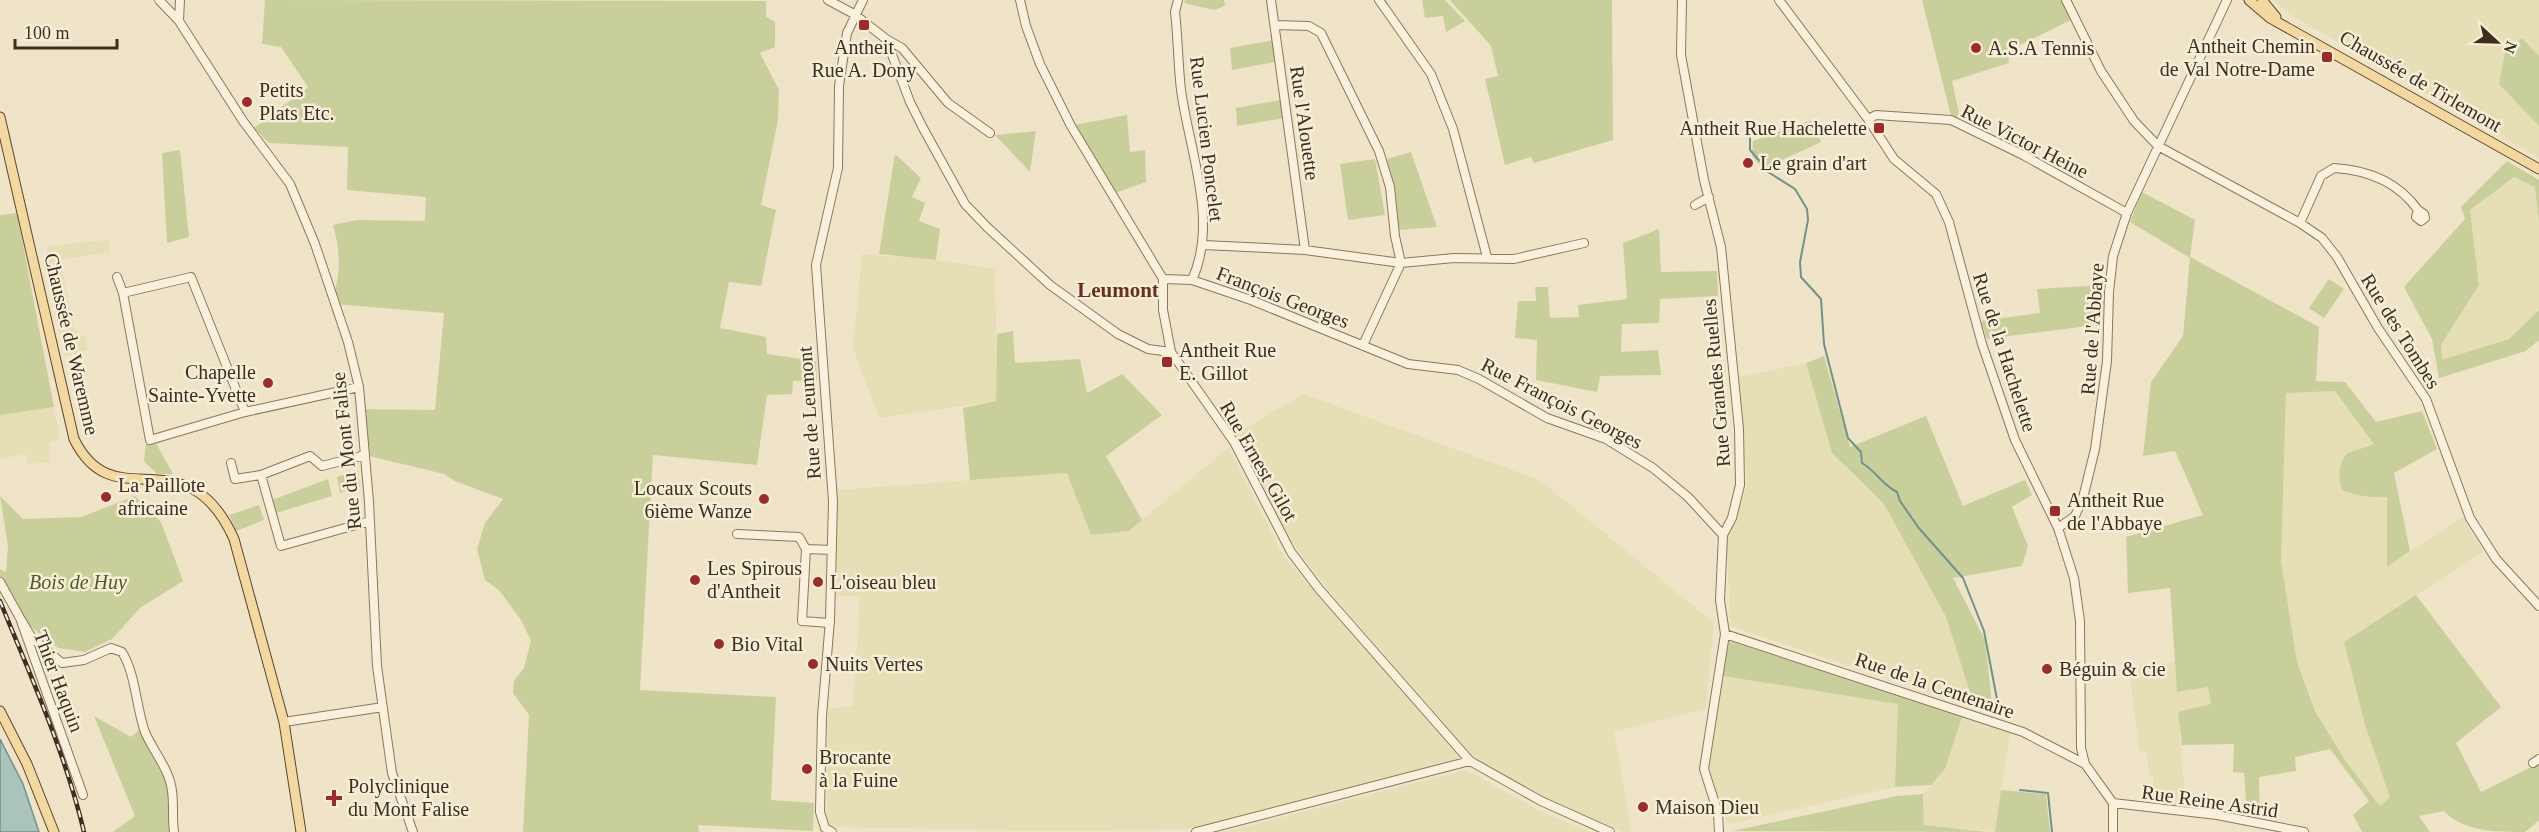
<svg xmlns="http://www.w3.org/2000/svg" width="2539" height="832" font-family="'Times New Roman',serif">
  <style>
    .farmland { fill: #e6deb5 }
    .green { fill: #c9cf9b }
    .water { fill: #a9c4bc; stroke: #6f938a; stroke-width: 1.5 }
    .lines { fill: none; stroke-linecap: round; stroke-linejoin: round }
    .stream { stroke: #6f938a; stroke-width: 2 }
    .minor-casing { stroke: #8d765c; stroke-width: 10 }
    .major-casing { stroke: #5b4430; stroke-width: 11 }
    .minor { stroke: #faf1dc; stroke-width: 8 }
    .major { stroke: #f3d9a0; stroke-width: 9 }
    .rail-casing { stroke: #3d2e20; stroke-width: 4.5 }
    .rail { stroke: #f7eed8; stroke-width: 2; stroke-dasharray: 7; stroke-linecap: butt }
    .poi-dot { fill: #9e2a2b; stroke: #f7eed8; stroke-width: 2 }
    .labels { text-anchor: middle; stroke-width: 5; stroke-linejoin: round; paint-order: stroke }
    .poi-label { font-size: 20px; fill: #3d2e20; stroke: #f7eed8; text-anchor: start }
    .street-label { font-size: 20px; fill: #3d2e20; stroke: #f7eed8 }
    .park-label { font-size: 20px; font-style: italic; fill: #4d5a26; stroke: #f7eed8 }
    .neighbourhood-label { font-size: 21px; font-weight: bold; fill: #6b2e1e; stroke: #f7eed8 }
  </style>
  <rect width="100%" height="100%" fill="#f0e4c8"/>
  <path class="farmland" d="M2275,0H2539V56L2523,38L2499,84L2539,126V158L2287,13Z
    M2514,177L2535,187L2539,222V310L2509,339L2442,361L2441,346L2479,285L2470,210Z
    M108,240L110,252L60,260L74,330L77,329L78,336L87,335V351L65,356L43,262L48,261L47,246Z
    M862,254L936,260L995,269L997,401L879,418L853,348Z
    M1806,363L1832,453L1884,504L1946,617L1975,708L1730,626L1727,541L1747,486L1739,377Z
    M2335,391L2375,444L2370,498L2387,497L2388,566L2463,516L2483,552L2344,642L2365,725L2391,797L2379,806L2347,763L2316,711L2297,662L2281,561L2286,393Z
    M1303,394L1540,480L1714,623L1706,709L1614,732L1632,832H1623L1564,808L1474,758L1323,584L1275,518L1234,435Z
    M54,407L60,439L49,442L50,462L28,464L26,454L0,459V415Z
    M1229,447L1284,557L1463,759L1188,829L1054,831L834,827L827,825L828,709L853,706L860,596H834L836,490L1068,473L1091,535L1129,531Z
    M2175,662L2178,691L2208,686L2211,704L2178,712L2186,808L2153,799V776L2149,775L2147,751H2139L2129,667Z
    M1723,676L1899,704L1895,787L1728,824L1708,769Z
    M1963,714L2010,733L1995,832L1924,825L1923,794L1945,769Z
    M1466,770L1538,810L1590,832H1224Z"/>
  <path class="green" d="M265,0L766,1V17L775,22V47L760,53L779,90L778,120L761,205L776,210L761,286L729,282L720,328L766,337L767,354L816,361L817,380L793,381L792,394L767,395L757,465L653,455L640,690L776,697L771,800L814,803L813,831L698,825L699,832H523L529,715L513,693L514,681L524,668L531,641L521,620L499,590L485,580L477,549L485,523L503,499L455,481L444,474L365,455L361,409L435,410L444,313L334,304C333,293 337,285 338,275C340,258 338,242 333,225L357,220L425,221L426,197L347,190L348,147L269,143L254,128L308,87L281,47L262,44Z
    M1185,0H1224L1225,6L1214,10L1184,3Z
    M1422,0H1445L1465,21L1446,32L1443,16L1425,18Z
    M1450,0H1612L1613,140L1534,163L1531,157L1505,165L1485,79L1498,76L1491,46Z
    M1922,0H2061L2071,20L2008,51L2009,63L1952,81L1960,118L1951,116Z
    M2522,38L2539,56V126L2499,84L2505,53Z
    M1273,40L1275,62L1232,70L1230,48Z
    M1281,100L1284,118L1237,126L1236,108Z
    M1127,115L1130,152L1145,150L1146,182L1115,193L1074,125Z
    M1812,120L1821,142L1763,169L1752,156L1753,141Z
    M1036,131L1030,172L995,135Z
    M180,150L189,237L167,243L162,153Z
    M1411,152L1437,227L1399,230L1395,188L1387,159Z
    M895,154L921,178L912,197L925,203L919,221L940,229L936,260L879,254Z
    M1375,159L1385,215L1348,220L1340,164Z
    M2507,161L2539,180V222L2535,187L2514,177L2470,210L2479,285L2441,345L2442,360L2509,339L2539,310V340L2526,351L2439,378L2432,339L2404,287L2465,219L2461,207Z
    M2142,192L2195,220L2190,257L2319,327L2316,381L2345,382L2376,422L2422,411L2437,449L2394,473L2410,551L2387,567V497C2371,498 2357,496 2342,490C2338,477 2338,466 2346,454L2374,444L2335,391L2286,393L2281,561L2297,662L2315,711L2347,763L2380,806L2390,797L2365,725L2344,642L2416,595L2501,707L2456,743L2481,792L2539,763V820L2525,832C2496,832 2464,832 2444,811L2419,816L2430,832H2362L2353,815L2369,801L2330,749L2295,757L2296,771L2259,777L2260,820L2247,814L2244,773L2233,772L2234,744L2182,745L2178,712L2211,704L2208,687L2177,692L2170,588L2128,593L2126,537L2203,515L2175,451L2143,456L2151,382L2183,336L2190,258L2130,222Z
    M17,213L54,407L0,415V215Z
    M1659,229L1661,272L1717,271L1718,296L1660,299L1659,323L1622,324L1621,352L1658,350L1661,375L1600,376L1597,392L1536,380L1537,340L1515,338L1518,301H1536L1535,287H1548L1550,318L1579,317L1578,305L1627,299L1623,243Z
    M2329,279L2344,289L2324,318L2309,308Z
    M2105,285L2102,324L1987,339L1981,321L2040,313L2037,289Z
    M1013,331L1015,363L1080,359L1087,393L1122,374L1162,415L1106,456L1142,520L1129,531L1091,535L1067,473L970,480L963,408L996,401L997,334Z
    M1824,356L1850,447L1926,416L1963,506L2025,480L2032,495L2012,507L2028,546L2022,566L1953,578L1985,640L1992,703L1979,698L1975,708L1946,617L1884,504L1832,453L1806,363Z
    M146,442L156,443L173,474H157L144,461Z
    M358,470L360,486L340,493L337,477Z
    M328,479L332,496L276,513L272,500Z
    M0,496L23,519L81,517L135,496L161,522L183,581L140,608L112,639L85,652L58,648L20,618L0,581V569L6,572L8,546Z
    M259,505L264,520L236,531L229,515Z
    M1729,641L1963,714L1945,769L1931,785L1895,787L1898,704L1723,676Z
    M94,716L131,737L139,730L169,787L168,813L172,832H113L135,816Z
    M2001,790L2046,794L2050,832H1995Z
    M1923,794L1924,825L1987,832L1732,831L1896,796Z"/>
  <path class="water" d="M0,739L23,784L39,832H0Z"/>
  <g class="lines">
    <path class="stream" d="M1750,134V150L1765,167
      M1768,172L1795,189L1807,209L1808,220L1800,262L1801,277L1821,299L1824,344L1848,438L1861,452L1862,463C1876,471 1882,485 1897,492L1900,501L1918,527L1963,578L1984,631L2000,715
      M2020,790L2048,793L2052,832"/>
    <defs>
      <path id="minor" d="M159,0L179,21
        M180,0L179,21L243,121L290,184L315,244L348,342L359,387L369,502L377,666L392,773L413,832
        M828,0L854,14L886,39L910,102L923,128L965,204L987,227L1050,285L1118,334L1148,349L1171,352
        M1020,0L1026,26L1040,64L1071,126L1163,279V310L1171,352L1234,442L1291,552L1319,589L1470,761L1541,801L1610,832
        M1178,0L1175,12C1178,37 1178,64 1181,90C1189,150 1219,221 1192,280
        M1271,0L1305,250
        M1379,0L1431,74L1453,129L1487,257
        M1682,0L1681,55L1704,180L1721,247L1739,429L1740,485L1732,518L1723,535L1720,600L1725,634L1704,769L1718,813L1719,832
        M1779,0L1868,119L1894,159L1936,194L1949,222L1982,344L2015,440L2058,528L2074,578L2080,621L2081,748L2085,764
        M2066,0L2101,71L2134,121L2158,146L2300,223L2322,238L2337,257L2378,328L2426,399L2470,518L2496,559L2539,606
        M1275,25L1309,26L1321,33L1379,151L1390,187L1395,236L1401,263
        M886,39L902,48L948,103L990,133
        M1868,119L1876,115L1951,120L2023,155L2127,213
        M1695,205L1709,197
        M2300,223L2321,176L2334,168C2367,170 2398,182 2418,210L2416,217L2421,221L2425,218L2424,214L2418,210
        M1204,245L1305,250L1401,263L1454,258L1514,259L1584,243
        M117,277L123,293L150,440L245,412L359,387
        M1163,279L1192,280L1251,300L1408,364L1458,370L1479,379L1547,418L1606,439L1653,468L1688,497L1723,535
        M123,293L191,277L245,412
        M1363,345L1401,263
        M365,455L322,466L310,456L261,475L281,546L370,521
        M231,463L235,479L261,475
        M2058,528L2075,516L2083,498L2095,449L2107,361L2109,292L2113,256L2127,213L2227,0
        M737,534L799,537L806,549
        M0,582L20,618L83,795
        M20,618L32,638L62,663L84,660L111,648L122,652C136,675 136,707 145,732C153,751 170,770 172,791C174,804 172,818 174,832
        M830,623L802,621L806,549L832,550
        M1725,634L2023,732L2085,764L2113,803V832
        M284,722L383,707
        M2533,763L2539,759
        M2113,803L2217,815L2304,832
        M832,832L825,828L820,812L822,716L830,620L833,501L816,265L838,168L839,86L847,33L863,0
        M1196,832L1470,761"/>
      <path id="major" d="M2249,0L2270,18L2539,169
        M2262,0L2276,17
        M0,117L74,439C104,500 148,466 193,489C213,500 225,519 234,539L284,722L301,832
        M0,711L27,764L54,832"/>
    </defs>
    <use href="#minor" class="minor-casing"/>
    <use href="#major" class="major-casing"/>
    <use href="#minor" class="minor"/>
    <use href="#major" class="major"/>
    <defs>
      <path id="rail" d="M0,601C31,677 65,752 84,832"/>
    </defs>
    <use href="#rail" class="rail-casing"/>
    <use href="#rail" class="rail"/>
  </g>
  <g class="poi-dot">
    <rect x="858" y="19" width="12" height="12" rx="3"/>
    <circle cx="1976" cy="48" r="6"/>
    <rect x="2321" y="51" width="12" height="12" rx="3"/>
    <circle cx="247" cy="102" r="6"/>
    <rect x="1873" y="122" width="12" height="12" rx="3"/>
    <circle cx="1748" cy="163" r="6"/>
    <rect x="1161" y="356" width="12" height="12" rx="3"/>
    <circle cx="268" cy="383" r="6"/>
    <circle cx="106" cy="497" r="6"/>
    <circle cx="764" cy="499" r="6"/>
    <rect x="2049" y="505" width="12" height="12" rx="3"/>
    <circle cx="695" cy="580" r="6"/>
    <circle cx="818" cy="582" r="6"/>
    <circle cx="719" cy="644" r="6"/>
    <circle cx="813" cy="664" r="6"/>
    <circle cx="2047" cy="669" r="6"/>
    <circle cx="807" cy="769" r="6"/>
    <path d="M331 789h6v6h6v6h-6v6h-6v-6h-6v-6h6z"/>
    <circle cx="1643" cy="807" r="6"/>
  </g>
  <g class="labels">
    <g class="poi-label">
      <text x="2315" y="53" text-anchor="end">Antheit Chemin<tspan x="2315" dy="23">de Val Notre-Dame</tspan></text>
      <text x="864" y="54" text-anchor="middle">Antheit<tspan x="864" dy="23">Rue A. Dony</tspan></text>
      <text x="1988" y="55">A.S.A Tennis</text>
      <text x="259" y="97">Petits<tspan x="259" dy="23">Plats Etc.</tspan></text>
      <text x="1867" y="135" text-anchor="end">Antheit Rue Hachelette</text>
      <text x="1760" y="170">Le grain d'art</text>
      <text x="1179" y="357">Antheit Rue<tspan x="1179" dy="23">E. Gillot</tspan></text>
      <text x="256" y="379" text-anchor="end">Chapelle<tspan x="256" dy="23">Sainte-Yvette</tspan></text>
      <text x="118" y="492">La Paillote<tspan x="118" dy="23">africaine</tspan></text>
      <text x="752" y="495" text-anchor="end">Locaux Scouts<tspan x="752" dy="23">6ième Wanze</tspan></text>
      <text x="2067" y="507">Antheit Rue<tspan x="2067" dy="23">de l'Abbaye</tspan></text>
      <text x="707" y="575">Les Spirous<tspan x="707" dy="23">d'Antheit</tspan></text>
      <text x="830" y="589">L'oiseau bleu</text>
      <text x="731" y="651">Bio Vital</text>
      <text x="825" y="671">Nuits Vertes</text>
      <text x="2059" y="676">Béguin &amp; cie</text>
      <text x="819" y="764">Brocante<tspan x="819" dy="23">à la Fuine</tspan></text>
      <text x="348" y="793">Polyclinique<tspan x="348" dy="23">du Mont Falise</tspan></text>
      <text x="1655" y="814">Maison Dieu</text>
    </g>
    <g class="street-label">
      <text transform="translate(2421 81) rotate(30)" y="7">Chaussée de Tirlemont</text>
      <text transform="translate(1305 123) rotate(82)" y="7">Rue l'Alouette</text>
      <text transform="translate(1207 139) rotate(83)" y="7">Rue Lucien Poncelet</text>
      <text transform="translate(2025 141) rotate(27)" y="7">Rue Victor Heine</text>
      <text transform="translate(1283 297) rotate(21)" y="7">François Georges</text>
      <text transform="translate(2092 329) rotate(-86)" y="7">Rue de l'Abbaye</text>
      <text transform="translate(2401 331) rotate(58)" y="7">Rue des Tombes</text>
      <text transform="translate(72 344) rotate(77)" y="7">Chaussée de Waremme</text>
      <text transform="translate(2005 352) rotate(72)" y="7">Rue de la Hachelette</text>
      <text transform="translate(1716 383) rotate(-95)" y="7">Rue Grandes Ruelles</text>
      <text transform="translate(1562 403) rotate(27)" y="7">Rue François Georges</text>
      <text transform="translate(809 413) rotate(-94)" y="7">Rue de Leumont</text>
      <text transform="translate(346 451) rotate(-96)" y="7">Rue du Mont Falise</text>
      <text transform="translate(1259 461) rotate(60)" y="7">Rue Ernest Gilot</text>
      <text transform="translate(59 681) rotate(69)" y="7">Thier Haquin</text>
      <text transform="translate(1935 685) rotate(19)" y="7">Rue de la Centenaire</text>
      <text transform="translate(2210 801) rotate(8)" y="7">Rue Reine Astrid</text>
    </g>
    <g class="park-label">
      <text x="78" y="589">Bois de Huy</text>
    </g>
    <g class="neighbourhood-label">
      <text x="1118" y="297">Leumont</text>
    </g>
  </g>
  <g transform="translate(2497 42) rotate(112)" stroke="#f7eed8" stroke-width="4.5" paint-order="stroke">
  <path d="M0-4.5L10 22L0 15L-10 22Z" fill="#3d2e20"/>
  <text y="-9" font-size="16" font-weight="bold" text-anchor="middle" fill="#3d2e20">N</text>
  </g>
  <path d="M15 39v9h102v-9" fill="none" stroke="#3d2e20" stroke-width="3"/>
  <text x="24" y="39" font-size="18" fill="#3d2e20" stroke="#f7eed8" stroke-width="4.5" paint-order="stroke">100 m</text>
</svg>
